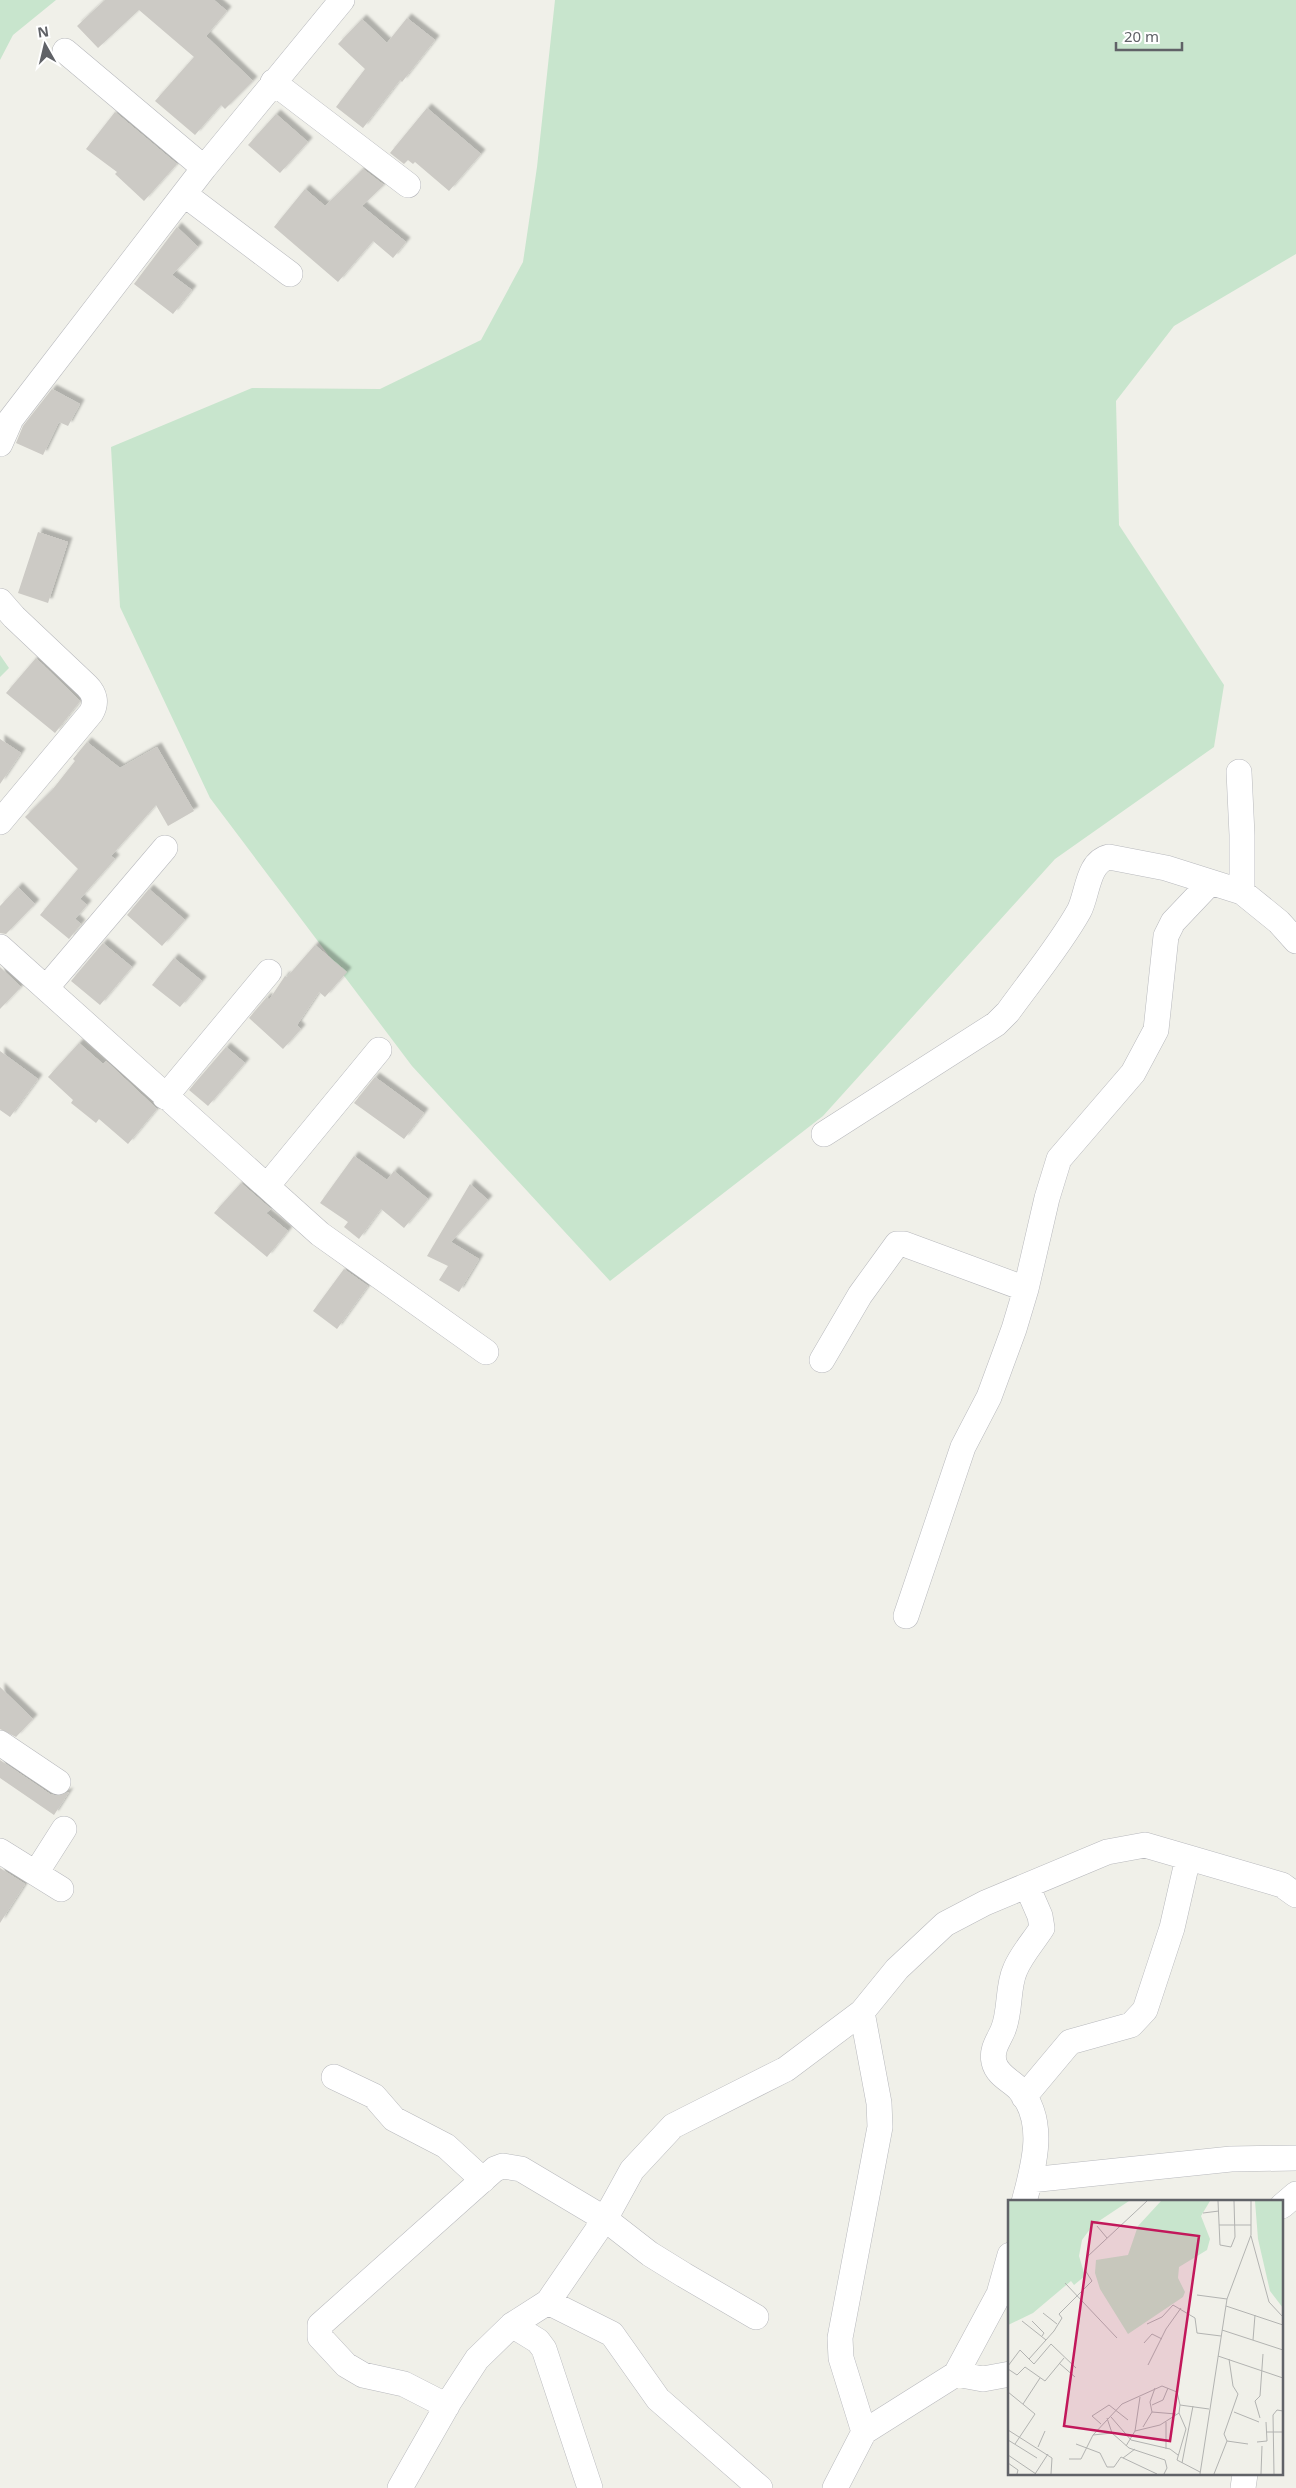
<svg xmlns="http://www.w3.org/2000/svg" width="1296" height="2488" font-family="'Noto Sans',sans-serif">
  <style>
    .green { fill: #c8e5cd }
    .building { fill: #cccac5; filter: url(#shadow) }
    .lines { fill: none; stroke-linecap: round; stroke-linejoin: round }
    .minor-casing { stroke: #b8b9bd; stroke-width: 26 }
    .minor { stroke: #fff; stroke-width: 25 }
    .inset-road { fill: none; stroke: #b2b3b1; stroke-width: 1 }
    .view { fill: #c2185b; fill-opacity: 0.15; stroke: #c2185b; stroke-width: 2.5 }
    .inset-edge { fill: none; stroke: #606267; stroke-width: 2.5 }
  </style>
  <defs>
    <filter id="shadow"><feDropShadow dx="4.5" dy="-4.5" stdDeviation="1" flood-color="#0004"/></filter>
  </defs>
  <rect width="100%" height="100%" fill="#f0f0e9"/>
  <path class="green" d="M0,0H56L13,35L0,60Z
    M555,0H1296V254L1174,326L1116,401L1119,525L1224,685L1214,747L1055,859L823,1116L610,1281L412,1066L210,798L120,607L111,447L252,388L380,389L481,340L523,262L537,167Z
    M0,655L9,668L0,677Z"/>
  <path class="building" d="M105,0H214L227,11L206,36L253,81L225,109L221,105L195,135L155,101L194,57L139,10L98,48L77,26Z
    M407,18L435,40L402,82L400,80L363,128L336,107L365,69L338,44L362,19L387,43Z
    M427,108L481,154L449,191L415,162L413,164L408,160L404,164L390,153Z
    M115,112L177,164L144,201L115,174L117,172L86,149Z
    M276,114L308,142L280,173L248,145Z
    M363,169L384,185L362,206L406,242L393,258L373,241L338,282L274,227L305,189L325,206Z
    M177,227L198,247L172,275L192,290L173,314L134,284Z
    M52,389L80,404L68,426L59,422L43,455L16,443L23,426Z
    M38,532L68,542L48,603L18,593Z
    M36,658L80,701L55,733L6,693Z
    M0,739L21,753L0,784Z
    M87,742L120,768L157,747L194,811L168,826L156,805L111,856L115,859L80,899L87,905L75,919L81,924L69,939L40,915L78,869L25,817L53,789L75,761L73,759Z
    M18,887L35,904L6,934L0,933V906Z
    M149,889L185,920L162,946L127,915Z
    M103,943L132,967L100,1005L71,981Z
    M315,945L347,972L325,997L319,992L297,1025L301,1029L283,1049L249,1018L267,997L269,1000L285,976L287,977Z
    M174,958L202,981L180,1007L152,985Z
    M0,967L21,987L0,1009Z
    M79,1043L103,1064L106,1061L157,1109L128,1144L99,1119L96,1123L71,1103L73,1100L48,1077Z
    M226,1047L245,1063L208,1106L189,1090Z
    M0,1051L38,1079L10,1117L0,1110Z
    M375,1077L424,1113L404,1139L354,1103Z
    M354,1156L387,1180L394,1171L428,1199L404,1228L381,1209L359,1239L344,1227L348,1222L320,1203Z
    M241,1183L271,1209L266,1213L288,1231L267,1257L214,1213Z
    M470,1184L488,1200L451,1242L479,1259L459,1292L439,1280L448,1266L427,1256Z
    M344,1269L368,1286L337,1329L313,1311Z
    M0,1687L33,1719L16,1737L0,1729Z
    M0,1760L50,1794L58,1796L69,1792L54,1815L0,1778Z
    M0,1868L25,1884L0,1923Z"/>
  <g class="lines">
    <defs>
      <path id="minor" d="M65,51L204,168
        M273,82L408,185
        M184,194L290,274
        M0,444L11,419L204,168L342,0
        M0,601L14,617L87,686C95,694 97,703 91,713L0,822
        M1239,772L1242,835V892
        M0,947L320,1234L486,1352
        M46,988L165,848
        M165,1097L269,972
        M824,1134L996,1024L1008,1012C1031,980 1060,945 1079,911C1088,894 1087,862 1109,857L1166,868L1242,892L1279,922L1296,941
        M267,1186L379,1050
        M822,1360L860,1295L897,1244H904L1026,1289
        M906,1616L963,1447L989,1397L1014,1329L1026,1289L1047,1198L1059,1159L1133,1073L1156,1030L1166,936L1173,922L1210,883
        M0,1743L58,1782
        M0,1851L61,1889
        M36,1873L64,1829
        M862,2012L879,2103L880,2127L840,2338L841,2358L864,2432
        M334,2077L374,2096L394,2119L446,2146L483,2180
        M1024,2097L1070,2042L1131,2025L1145,2010L1172,1928L1188,1858
        M1030,2180L1231,2159L1296,2158
        M1024,2202C1034,2165 1047,2121 1019,2089C1010,2080 997,2075 994,2062C991,2049 999,2040 1003,2030C1011,2011 1007,1988 1015,1970C1021,1955 1033,1942 1042,1928L1040,1916L1027,1886
        M1282,2206L1296,2194
        M548,2302L612,2334L658,2399L760,2488
        M512,2325L538,2341L544,2349L590,2488
        M956,2374L999,2294L1010,2255
        M447,2406L404,2384L363,2375L346,2365L320,2337V2325L478,2184L495,2169L503,2166L521,2169L605,2219L650,2254L684,2275L756,2317
        M400,2488L449,2402L477,2359L512,2325L548,2302L605,2219L632,2170L673,2126L786,2069L862,2012L897,1969L945,1924L985,1903L1107,1852L1145,1845L1282,1885L1296,1895
        M835,2488L864,2432L956,2374L983,2379L1010,2374
        M1243,2488L1245,2474"/>
    </defs>
    <use href="#minor" class="minor-casing"/>
    <use href="#minor" class="minor"/>
  </g>
  <g transform="translate(1008 2200)">
    <rect width="275" height="275" fill="#f0f0e9"/>
    <path d="M0,1H121L85,25L74,40L71,56L77,76L66,85L63,81L25,113L0,125ZM153,1H202L193,16L202,39L199,50L171,67L170,78L177,92L175,97L120,134L92,89L87,73L88,60L120,55L130,26ZM247,1H275V108L262,91L250,39Z" fill="#c8e5cd"/>
    <path class="inset-road" d="M210,1L212,45L223,47L227,37L226,1M195,13L211,11M211,25H243M89,26L99,38M243,36L261,102L275,117M57,83L109,138M189,95L219,99M218,106L275,125M35,113L49,124M14,121L38,140M24,121L36,133L34,136M139,124L154,117L165,105L187,118L189,133L213,136M214,130L275,150M245,140L247,115M136,143L144,134L154,139M210,156L275,178M21,159L26,164L43,144L68,168M51,163L67,177M140,165L158,129L173,108M0,166L12,150L21,159L46,131L54,118L51,114L84,81L77,70L80,56L139,1M0,169L9,175L17,167L37,181L56,158M0,192L27,214L7,244M15,204L32,178M144,205L155,200L160,188M172,205L171,213L178,229L169,260L192,272M144,212L168,214M226,212L251,222M103,217L123,240L162,249L170,255M99,218L104,233M252,218L247,201L252,196L255,154M93,224L84,216L101,205L120,220M135,227L144,212L142,202L147,188M0,230L44,258L43,274M127,231L132,197M258,232H275M85,235L114,204L154,186L169,192L172,205L201,209M0,240L29,258M219,241L240,244M249,242L259,241L258,222M68,244L92,253L99,267H106L113,257L149,274M118,246L127,231L152,225L171,213M30,247L37,231M158,249V222M0,255L28,274M115,258L127,249M61,259H73L85,235L104,233L121,248L157,260L159,268L156,274M0,263L10,270L9,274M174,263L185,206M27,274L40,254M192,274L219,99L243,35V1M206,274L219,241L216,234L230,194L225,186L221,159M253,274L254,246M266,274L265,215L269,210L275,211"/>
    <path class="view" d="M84,22L191,36L162,241L56,226Z"/>
    <rect width="275" height="275" class="inset-edge"/>
  </g>
  <g transform="translate(45 45) rotate(352)" stroke="#ffffff" stroke-width="4" paint-order="stroke">
  <path d="M0-4L9 19L0 12L-9 19Z" fill="#606267"/>
  <text y="-8" font-size="14" font-weight="bold" text-anchor="middle" fill="#606267">N</text>
  </g>
  <path d="M1116 42v8h66v-8" fill="none" stroke="#606267" stroke-width="2.5"/>
  <text x="1124" y="42" font-size="15" fill="#606267" stroke="#ffffff" stroke-width="4" paint-order="stroke">20 m</text>
</svg>
